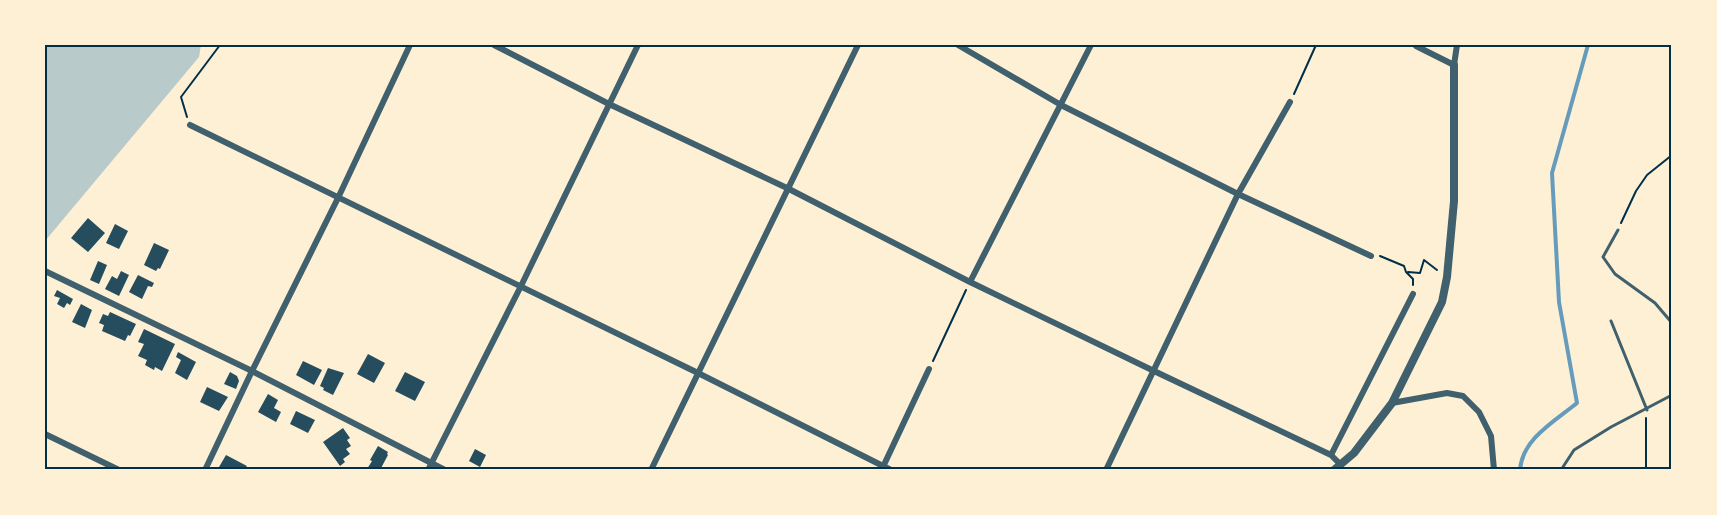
<svg xmlns="http://www.w3.org/2000/svg" width="1717" height="515" font-family="Quicksand,sans-serif">
  <style>
    .green { fill: #b9caca }
    .lines { fill: none; stroke-linecap: round; stroke-linejoin: round }
    .stream { stroke: #669bbc; stroke-width: 4 }
    .building { fill: #264d5e }
    .path { stroke: #003049; stroke-width: 2 }
    .service { stroke: #3f606c; stroke-width: 3 }
    .minor { stroke: #3f606c; stroke-width: 6 }
    .tertiary { stroke: #3f606c; stroke-width: 8 }
    .neatline { fill: none; stroke: #003049; stroke-width: 2 }
  </style>
  <rect width="100%" height="100%" fill="#fdf0d5"/>
  <path class="green" d="M45,45H201L199,57L45,241Z"/>
  <g class="lines">
    <path class="stream" d="M1520,470C1522,439 1555,421 1577,403L1559,302L1552,173L1588,45"/>
  </g>
  <path class="building" d="M88,218L105,233L88,252L71,238Z
    M115,224L128,231L119,249L106,243Z
    M154,243L169,250L160,269L158,268L156,271L144,265Z
    M98,261L107,265L99,284L90,280Z
    M121,271L129,275L119,296L105,289L112,276L117,279Z
    M138,275L154,283L152,287L148,286L142,299L129,292Z
    M57,290L73,299L70,305L67,303L64,308L57,304L60,298L54,296Z
    M81,304L92,310L85,328L72,322Z
    M110,312L136,324L130,336L128,335L125,341L102,331L104,325L99,323L103,314L108,316Z
    M144,329L175,344L162,371L155,367L154,370L145,365L147,360L138,356L144,344L138,342Z
    M178,352L196,362L187,380L175,373L181,360L176,357Z
    M368,354L385,363L374,383L357,374Z
    M303,361L322,370L314,385L296,375Z
    M328,368L344,373L333,395L323,390L324,388L320,386Z
    M230,372L237,376L239,381L236,389L224,384Z
    M405,372L425,382L415,401L395,391Z
    M207,387L228,397L219,411L200,402Z
    M268,394L278,400L274,408L281,412L276,422L258,412Z
    M296,411L315,420L308,433L290,424Z
    M343,428L350,438L347,440L351,446L346,449L350,454L343,459L345,462L340,466L323,442Z
    M378,446L388,452L387,454L388,455L380,470H369L367,469L372,461L370,460Z
    M475,449L486,455L480,467L469,461Z
    M226,455L247,466L244,470H225L219,467Z"/>
  <g class="lines">
    <path class="path" d="M1294,94L1316,45
      M187,117L181,97L220,45
      M1621,223L1636,191L1647,175L1672,155
      M1380,256L1404,266L1406,272L1413,279V285
      M1408,272L1420,273L1424,260L1437,270
      M933,361L966,290
      M1646,470V418"/>
    <path class="service" d="M1618,230L1603,257L1615,274L1655,303L1672,323
      M1611,321L1647,410
      M1561,470L1574,450L1611,427L1672,395"/>
    <path class="minor" d="M494,45L609,104L787,188L970,282L1154,371L1331,455L1340,464
      M958,45L1061,105L1238,194L1371,256
      M1416,46L1454,65L1457,45
      M190,125L698,373L891,470
      M45,271L252,371L445,470
      M970,282L1091,45
      M1392,403L1447,393L1463,396L1479,412L1491,436L1494,470
      M45,434L119,470
      M1331,455L1413,294
      M882,469L929,369
      M205,470L252,371L338,198L410,45
      M428,470L521,286L638,45
      M651,470L858,45
      M1106,470L1238,194L1290,102"/>
    <path class="tertiary" d="M1334,470L1354,453L1392,403L1442,302L1447,277L1454,201V65"/>
  </g>
  <rect width="1717" height="515" fill="none" stroke="#fdf0d5" stroke-width="93"/>
  <rect x="46" y="46" width="1624" height="422" class="neatline"/>
</svg>
